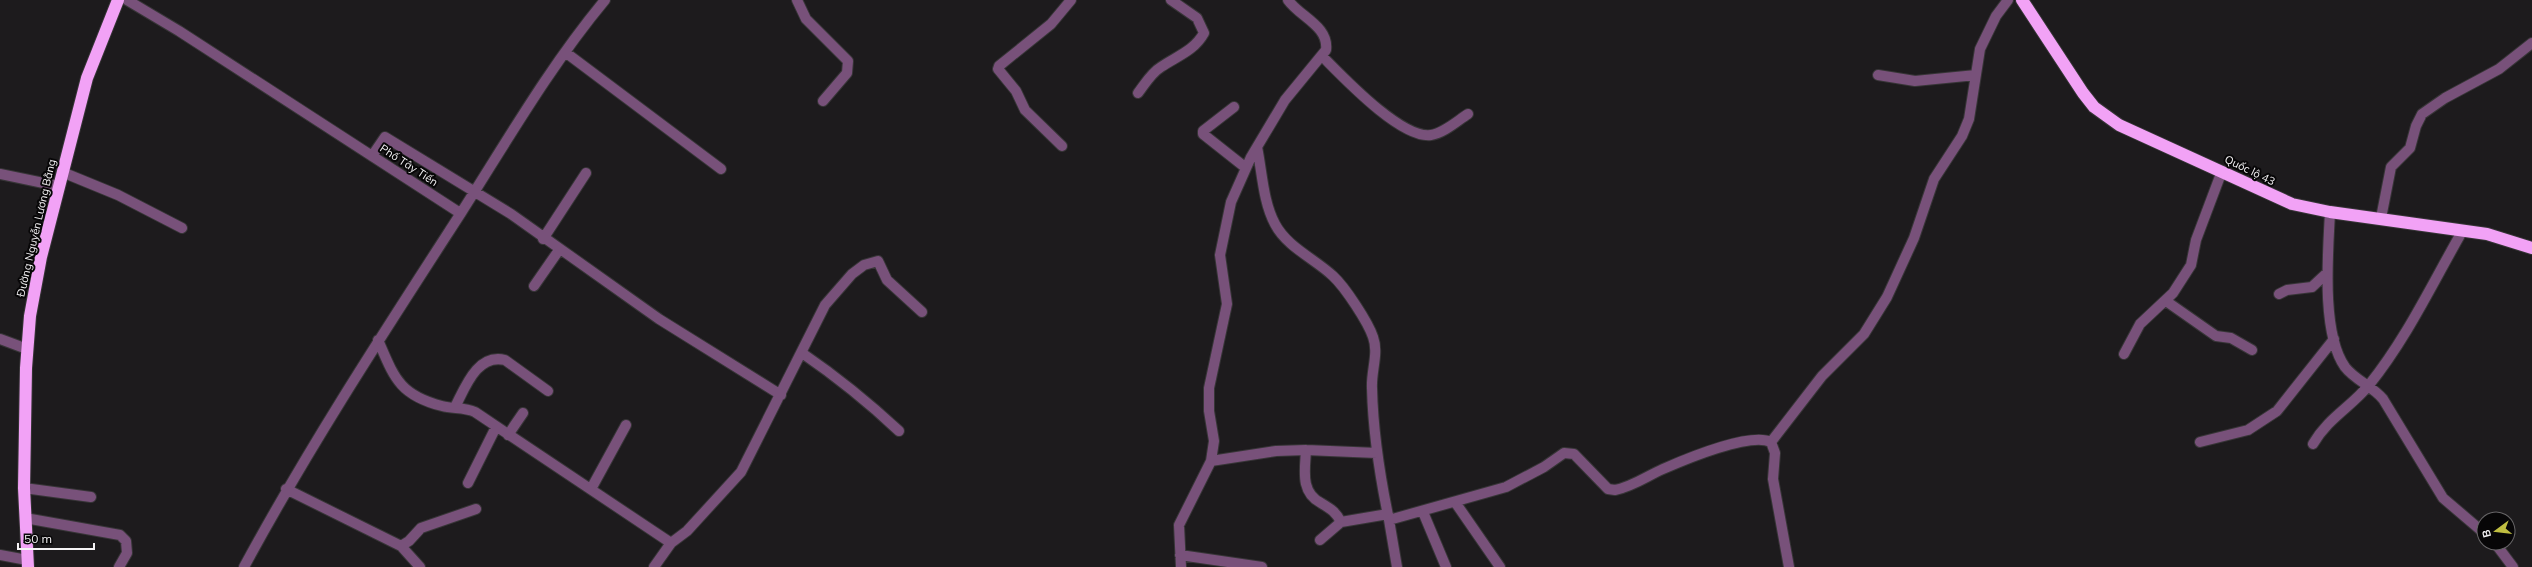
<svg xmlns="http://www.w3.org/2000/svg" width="2532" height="567" font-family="Mulish,sans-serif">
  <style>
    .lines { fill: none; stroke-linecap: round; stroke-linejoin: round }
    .street-casing { stroke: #373537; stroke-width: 12 }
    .highway-casing { stroke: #373537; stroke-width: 14 }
    .street { stroke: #78517a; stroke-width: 10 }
    .highway { stroke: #f2a2f6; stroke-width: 12 }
    .labels { text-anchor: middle; stroke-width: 4; stroke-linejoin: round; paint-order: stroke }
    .street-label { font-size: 11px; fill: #f6f4f6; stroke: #070607 }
  </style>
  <rect width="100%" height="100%" fill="#1d1b1d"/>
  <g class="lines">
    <defs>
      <path id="street" d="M127,0L179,31L460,213
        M797,0L806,19L848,61L847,73L823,101
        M565,52L721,169
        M1322,56C1343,77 1401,139 1431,135C1444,133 1457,121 1468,114
        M1878,75L1915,81L1976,75
        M1138,93C1145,84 1151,73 1161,67C1177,56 1194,51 1204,33L1197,18L1171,0
        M1234,107L1203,131V134L1246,168
        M1062,146L1025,110L1016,91L998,69L999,66L1051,24L1071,0
        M1257,147C1262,171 1263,202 1275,224C1287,247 1315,259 1333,276C1345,287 1368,322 1373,337C1379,353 1371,371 1372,388C1373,432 1380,477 1389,520L1506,487L1544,467L1564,453L1574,454L1608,489L1615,490C1632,487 1647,476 1663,469C1686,459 1750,432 1771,442L1775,453L1773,479L1789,567
        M372,156L385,137L511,214L659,319L781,395
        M62,172L118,195L182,228
        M0,174L58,186
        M2330,212C2328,253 2321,333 2345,367C2355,380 2372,386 2383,399L2443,498L2484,533
        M2381,218L2391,167L2410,148L2416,126L2422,114L2445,98L2499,69L2532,43
        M543,239L586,173
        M534,286L559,250
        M2279,294L2287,290L2312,287L2327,273
        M2166,301L2216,336L2231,338L2252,350
        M0,339L27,349
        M378,340C394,377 399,395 442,406C453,409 464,407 475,412L671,543
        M802,353C837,377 868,402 899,431
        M2124,354L2140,324L2173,293L2191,265L2196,240L2222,171
        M455,407C465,388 477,353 505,360L548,391
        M508,435L523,413
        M1771,442L1822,376L1864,334L1887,297L1914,238L1934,179L1962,136L1969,119L1980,49L1996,16L2008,0
        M2200,442L2248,430L2277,411L2334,339
        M2313,444C2328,418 2351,407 2369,385C2407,338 2433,282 2463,230
        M1306,450C1305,470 1300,492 1321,503C1331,509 1336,512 1341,522
        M1211,461L1276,451L1306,450L1377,453
        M468,483L496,427
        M24,488L91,497
        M286,489L401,546L420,567
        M591,489L626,425
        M1455,502L1500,567
        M1423,512L1446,567
        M25,518L120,535L126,541L127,553L119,567
        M1389,520L1397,567
        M1320,540L1341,522L1388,514
        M2495,543L2513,567
        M401,546L409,541L421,528L476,509
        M0,555L27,560
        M1180,555L1262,567
        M244,567C310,445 386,329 461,213C507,141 550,66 605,0
        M654,567L671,543L687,531L741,472L825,305L852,274L864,265L878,261L887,280L922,312
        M1181,567L1179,525L1211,461L1214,441L1209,411V388L1227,304L1220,255L1231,202L1251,157L1285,100L1326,50C1329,26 1300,17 1288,0"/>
      <path id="highway" d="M2022,0L2083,93L2094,107L2119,125L2292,204L2330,212L2487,234L2532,248
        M28,567L24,488L26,368L30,316L41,257L87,78L118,0"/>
    </defs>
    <use href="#street" class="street-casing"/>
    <use href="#highway" class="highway-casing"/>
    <use href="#street" class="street"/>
    <use href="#highway" class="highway"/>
  </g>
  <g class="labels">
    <g class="street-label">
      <text transform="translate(409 165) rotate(33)" y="4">Phố Tây Tiến</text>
      <text transform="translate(2250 170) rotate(26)" y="4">Quốc lộ 43</text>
      <text transform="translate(36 228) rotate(-77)" y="4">Đường Nguyễn Lương Bằng</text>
    </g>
  </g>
  <g transform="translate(2496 531) rotate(255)"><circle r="19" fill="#070607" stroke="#676567"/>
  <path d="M0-3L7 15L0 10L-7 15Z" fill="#c0be41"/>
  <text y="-6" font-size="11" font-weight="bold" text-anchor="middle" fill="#f6f4f6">B</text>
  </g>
  <path d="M18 543v6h76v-6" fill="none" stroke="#f6f4f6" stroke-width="2"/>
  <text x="24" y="543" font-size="12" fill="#f6f4f6" stroke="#070607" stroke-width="3" paint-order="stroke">50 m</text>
</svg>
